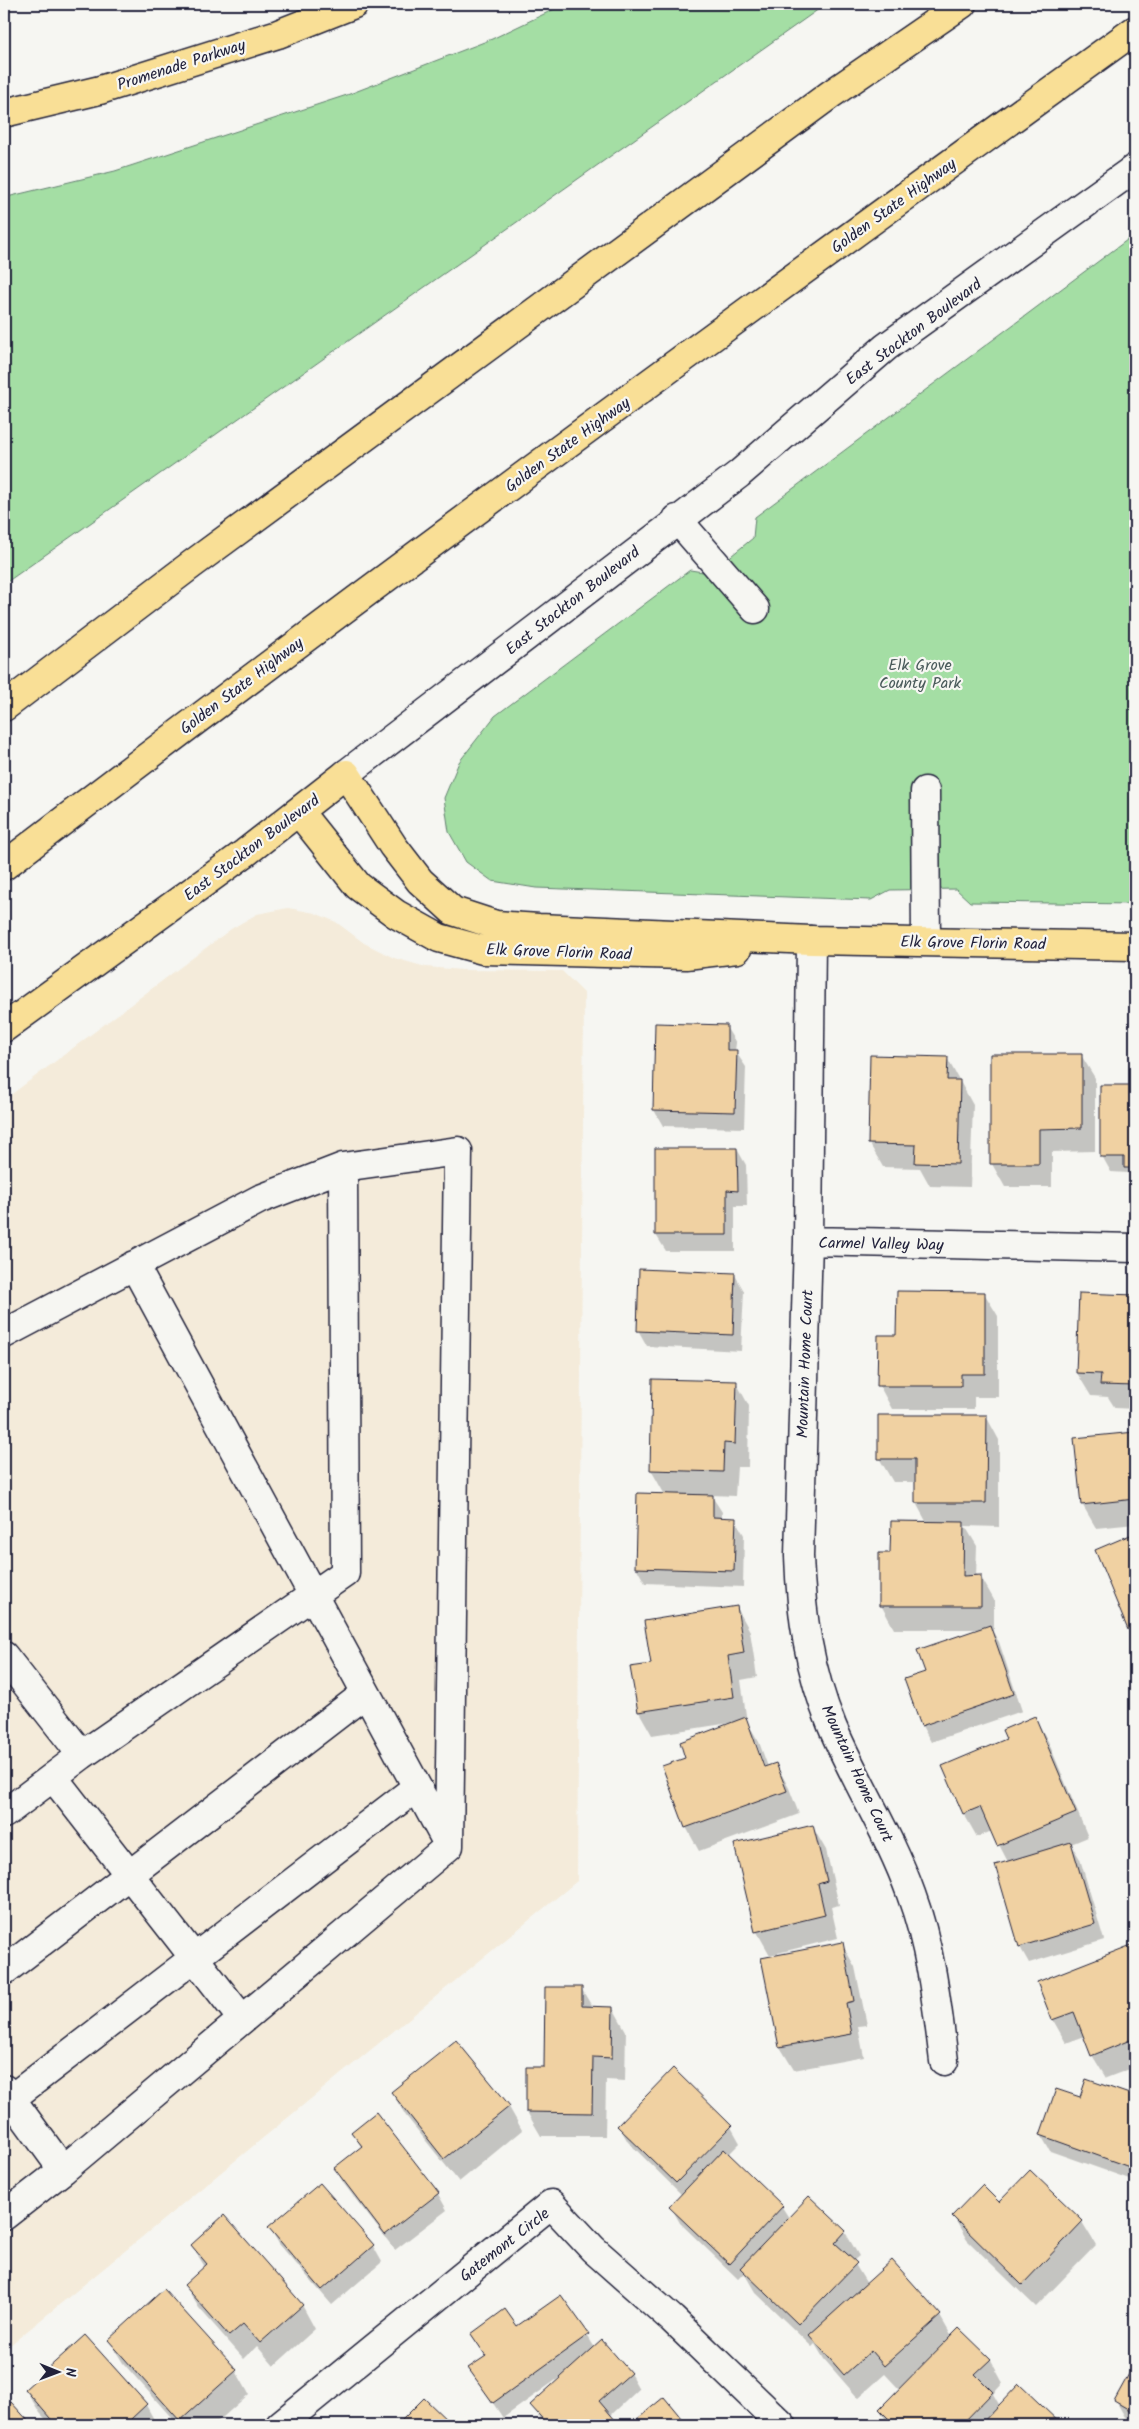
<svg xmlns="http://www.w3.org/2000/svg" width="1139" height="2429" font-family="Kalam,sans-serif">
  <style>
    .built { fill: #f4ebda }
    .green { fill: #a4dea4; stroke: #638070 }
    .shadow { fill: #0003; fill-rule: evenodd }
    .building { fill: #f0d1a2; stroke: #22223b }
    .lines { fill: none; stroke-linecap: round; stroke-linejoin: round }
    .minor-casing { stroke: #22223b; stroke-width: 31 }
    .major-casing { stroke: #22223b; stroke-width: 31 }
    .highway-casing { stroke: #22223b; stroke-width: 31 }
    .minor { stroke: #f6f6f2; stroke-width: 28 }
    .major { stroke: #f9df96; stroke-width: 28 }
    .highway { stroke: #f9df96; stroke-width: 28 }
    .labels { text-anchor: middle; stroke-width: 4.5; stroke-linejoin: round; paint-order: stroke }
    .street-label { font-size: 16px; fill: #22223b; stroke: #f6f6f2 }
    .park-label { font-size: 16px; fill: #495a5a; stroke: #f6f6f2 }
  </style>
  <rect width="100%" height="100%" fill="#f6f6f2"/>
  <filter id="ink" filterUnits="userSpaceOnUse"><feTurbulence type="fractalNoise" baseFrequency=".02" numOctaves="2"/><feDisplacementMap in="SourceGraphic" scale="10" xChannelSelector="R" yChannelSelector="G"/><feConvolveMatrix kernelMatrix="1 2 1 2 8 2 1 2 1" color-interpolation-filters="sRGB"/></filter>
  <g filter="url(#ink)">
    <path class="built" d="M288,908L315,913L336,922L364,943L394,958L426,967L462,970L562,971L584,993L577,1881L4,2350V1100L231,929L257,914Z"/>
    <path class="green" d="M565,4H826L4,584V201L11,196L115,171L347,95L492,39Z
      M1135,234V904L970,902L956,889L890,890L871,900L536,888L492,881L466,862L449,832L444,798L459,762L495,716L690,570L710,573L753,538L755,517Z"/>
    <path class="shadow" d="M726,1027L736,1043L735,1051L746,1067L744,1128L663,1126L654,1110Z
      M1081,1055L1095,1078V1151L1052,1152V1187H1005L992,1164Z
      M947,1058L973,1105L970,1187L930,1186L920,1168L883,1167L869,1143Z
      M1102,1086H1135V1184L1128,1173L1111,1172L1102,1156Z
      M737,1149L746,1165L747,1206H735V1251H666L656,1235Z
      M735,1275L744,1291L741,1351L647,1346L638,1330Z
      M984,1293L998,1316V1397H974V1409H892L879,1385L897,1336Z
      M1080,1294L1135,1296V1409L1115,1408L1108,1397L1091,1396L1077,1373Z
      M736,1382L749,1406L748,1467H737L735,1496L711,1495L722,1512L721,1519H735L744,1535L743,1587L645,1583L636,1567L665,1495L651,1470Z
      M986,1416L999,1440V1527L965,1526L977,1546L976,1577H981L994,1600V1629H991L999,1642L1022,1711L931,1742L922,1726L906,1680L927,1672L980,1629H894L881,1605L891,1554L927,1523L916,1503V1482H893L879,1458Z
      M1135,1434V1524L1096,1528L1082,1504L1076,1439Z
      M1135,1534V1640L1096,1551Z
      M737,1608L750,1631L757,1677L741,1680L747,1722L759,1742L768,1767L776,1764L789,1788L799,1814L699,1851L686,1827L687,1758L730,1723L652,1735L639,1712L652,1665ZM754,1742H756L767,1773L765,1774Z
      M1035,1718L1048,1741L1088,1837L1071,1844L1080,1859L1104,1940L1029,1963L1020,1947L1008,1862L992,1831L977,1837L964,1814Z
      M812,1826L826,1850L839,1905L831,1907L838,1938L770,1955L757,1932L735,1845Z
      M842,1944L855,1967L867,2025L858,2026L864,2057L794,2070L780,2047L763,1959Z
      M1133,1946L1135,1949V2067L1106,2078L1092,2055L1085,2036L1066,2043L1053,2020Z
      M581,1988L593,2008H613L626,2031L625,2081L606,2080L605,2136H541L527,2112V2068H545Z
      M1087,2080L1135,2097V2181L1050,2151L1041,2135L1081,2099Z
      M392,2093L509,2107L522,2130L459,2182L406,2116Z
      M376,2114L438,2194L447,2210L395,2250L344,2184L335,2168L362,2148L352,2132Z
      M619,2126L731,2127L740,2143L728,2155L782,2207L789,2218L809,2197L845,2232L859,2256L853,2261L867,2284L940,2316L952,2337L990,2359L1003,2383L993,2394L1000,2406L1019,2386L1060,2425H889L880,2410L900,2390L885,2374L858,2398L824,2359L815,2344L812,2347L755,2292L744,2273L738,2279L680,2223L671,2207L682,2195L628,2142Z
      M999,2204L1082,2222L1096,2245L1036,2307L967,2240L953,2216Z
      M270,2228L373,2246L382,2262L332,2305L279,2244Z
      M192,2246L302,2305L315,2329L274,2366L257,2346L244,2359L199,2308L185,2285L205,2267Z
      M517,2328L587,2335L595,2348L630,2373L639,2389L610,2416L617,2425H544L532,2405L564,2376L563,2375L503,2418L470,2369L487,2357L472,2334Z
      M109,2340L236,2371L249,2394L214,2425H178L123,2363Z
      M1135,2365V2423L1125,2417L1116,2401Z
      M26,2390L146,2405L157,2425H51L40,2413Z
      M664,2399L685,2425H632Z
      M424,2400L450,2425H399Z"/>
    <path class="building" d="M655,1023L727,1025V1050H737L735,1112L653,1110Z
      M990,1054H1082V1128L1039,1129V1164H990Z
      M870,1055L948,1057L947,1080H960L958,1164L915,1163L916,1145L868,1144Z
      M1100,1085H1135V1168H1124V1157H1100Z
      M655,1148H737L738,1191L727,1190V1235H655Z
      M639,1269L735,1273L733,1335L637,1331Z
      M897,1291L985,1292V1374H961V1386H877L878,1335H896Z
      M1079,1293L1135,1295V1386L1100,1385L1101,1374L1076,1373Z
      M652,1379L737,1381L735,1444L724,1443L723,1472L650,1470Z
      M878,1415H987L986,1503H915V1459H878Z
      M1135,1432V1499L1081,1505L1074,1438Z
      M637,1493L713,1495V1517L736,1518L734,1571L635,1568Z
      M891,1521L964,1522L963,1576L981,1575V1606H879V1553H890Z
      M1135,1533V1626L1128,1630L1095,1550Z
      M737,1606L744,1653L728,1656L734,1697L638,1712L630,1667L651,1664L644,1621Z
      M990,1625L1014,1694L921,1726L904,1679L925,1672L917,1650Z
      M1035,1716L1076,1813L997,1846L980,1807L963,1814L942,1766L1006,1739L1002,1730Z
      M746,1717L764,1767L776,1763L787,1791L685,1828L662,1766L685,1758L680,1742Z
      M813,1825L827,1881L818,1884L825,1915L755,1932L734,1844Z
      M1071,1842L1095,1924L1019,1947L995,1865Z
      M843,1942L854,2001L846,2003L852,2034L779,2047L761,1958Z
      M1134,1944L1135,2038L1091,2056L1074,2012L1052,2020L1037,1982Z
      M545,1987H582V2006L613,2007L612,2058L593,2057L592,2113L526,2112V2067H544Z
      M456,2040L510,2106L444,2159L391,2092Z
      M673,2068L732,2126L676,2183L617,2126Z
      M1086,2079L1135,2096V2169L1040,2135L1056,2089L1080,2097Z
      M376,2112L439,2193L385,2235L334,2168L362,2146L351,2132Z
      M724,2149L783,2206L729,2264L669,2207Z
      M1030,2170L1083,2221L1022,2285L952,2216L982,2185L999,2202Z
      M320,2183L374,2245L322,2290L268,2227Z
      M809,2196L846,2231L835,2243L857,2263L798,2324L740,2268Z
      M224,2215L303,2305L260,2343L243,2324L229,2336L184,2285L207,2264L191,2245Z
      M892,2260L941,2315L884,2366L871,2351L844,2375L809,2335Z
      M164,2289L237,2370L180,2421L108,2340Z
      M561,2295L589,2334L493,2403L468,2368L486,2356L471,2334L505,2309L517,2326Z
      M959,2328L991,2359L975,2374L993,2392L961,2425H895L879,2409Z
      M85,2335L147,2404L131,2419L136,2425H56L25,2389Z
      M602,2340L631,2373L599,2401L616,2421L611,2425H548L530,2405Z
      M1135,2363V2413L1114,2401Z
      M1019,2384L1062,2425H980Z
      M664,2397L687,2425H630Z
      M424,2398L452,2425H397Z
      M11,2402L32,2425H4V2408Z"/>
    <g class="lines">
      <defs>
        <path id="minor" d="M677,519L755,609
          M346,774L739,474L886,347L1135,168
          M925,791L926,941
          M811,940L808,1241L799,1556C801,1615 809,1670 832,1726C856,1783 890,1835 911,1894C931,1948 937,2005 944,2061
          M808,1241L1135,1248
          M134,1265L448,1844
          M4,1334L260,1199L343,1167L458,1151L449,1846L63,2170L4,2216
          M4,1656L82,1755
          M53,1777L242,2019
          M4,1814L82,1755L345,1573L343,1167
          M4,1971L366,1693
          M4,2089L63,2170
          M4,2104L417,1787
          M280,2425L551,2204L593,2249L672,2319L782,2425"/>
        <path id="major" d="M4,113L100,90L278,34L354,4
          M299,812L358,886L396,914L439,938L483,950L686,955L737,949
          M4,1028L245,853L346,774L393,846L420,881L453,911L496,925L539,928L811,940L1135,946"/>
        <path id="highway" d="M4,707L191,565L831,94L962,4
          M4,866C376,581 755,304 1135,30"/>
      </defs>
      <use href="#minor" class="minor-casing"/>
      <use href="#major" class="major-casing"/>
      <use href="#highway" class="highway-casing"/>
      <use href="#minor" class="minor"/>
      <use href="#major" class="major"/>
      <use href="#highway" class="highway"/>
    </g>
  </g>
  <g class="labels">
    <g class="street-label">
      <text transform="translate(181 64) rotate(-18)" y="6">Promenade Parkway</text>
      <text transform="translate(893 205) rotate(-36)" y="6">Golden State Highway</text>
      <text transform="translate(913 331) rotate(-37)" y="6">East Stockton Boulevard</text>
      <text transform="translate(567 444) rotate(-36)" y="6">Golden State Highway</text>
      <text transform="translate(572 600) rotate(-38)" y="6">East Stockton Boulevard</text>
      <text transform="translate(241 685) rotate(-37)" y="6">Golden State Highway</text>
      <text transform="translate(251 847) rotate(-37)" y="6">East Stockton Boulevard</text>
      <text transform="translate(973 942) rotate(1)" y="6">Elk Grove Florin Road</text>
      <text transform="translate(559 951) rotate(2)" y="6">Elk Grove Florin Road</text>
      <text transform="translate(881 1243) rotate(1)" y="6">Carmel Valley Way</text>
      <text transform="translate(804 1364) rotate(-88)" y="6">Mountain Home Court</text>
      <text transform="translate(858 1773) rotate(65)" y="6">Mountain Home Court</text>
      <text transform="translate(504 2244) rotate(-38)" y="6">Gatemont Circle</text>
    </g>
    <g class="park-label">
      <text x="920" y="670">Elk Grove<tspan x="920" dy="18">County Park</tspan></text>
    </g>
  </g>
  <rect width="1139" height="2429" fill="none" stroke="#f6f6f2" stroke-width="20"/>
  <rect x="10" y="10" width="1119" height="2409" fill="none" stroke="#22223b" stroke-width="2" filter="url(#ink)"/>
  <g transform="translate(58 2372) rotate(91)" stroke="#f6f6f2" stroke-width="4" paint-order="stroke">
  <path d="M0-4L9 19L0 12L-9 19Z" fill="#22223b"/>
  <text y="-8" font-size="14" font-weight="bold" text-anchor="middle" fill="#22223b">N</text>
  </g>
</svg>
